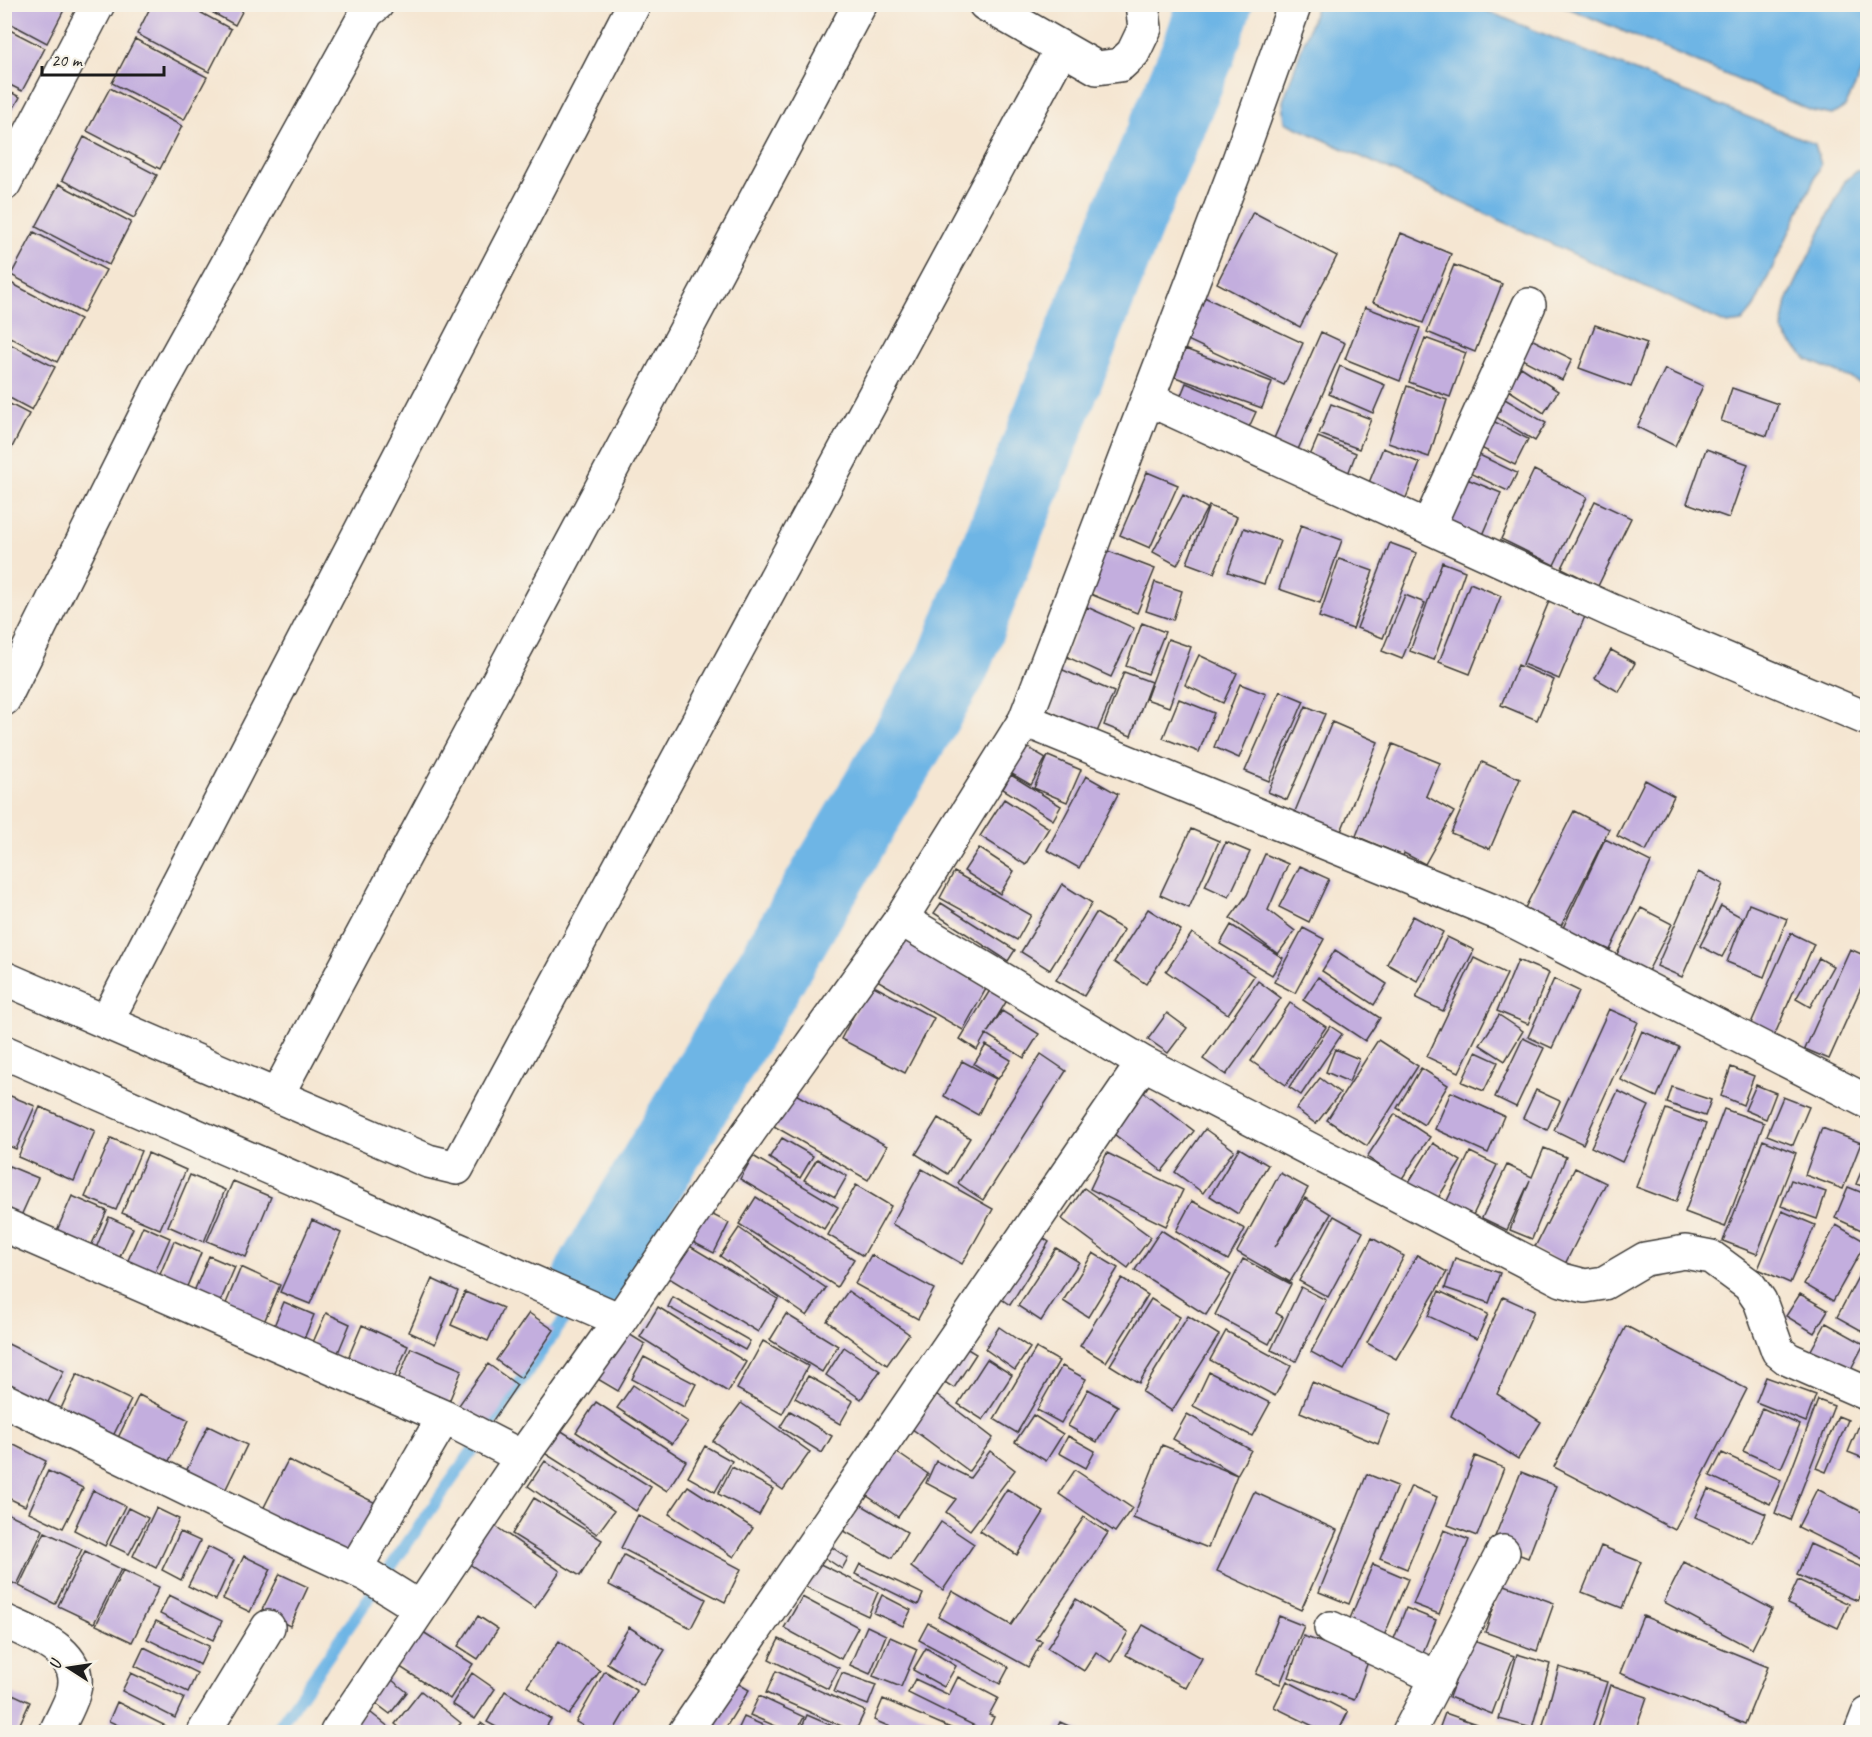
<svg xmlns="http://www.w3.org/2000/svg" width="1872" height="1737" font-family="Caveat,sans-serif">
  <style>
    .water { fill: #6eb5e5; stroke: #456880; stroke-width: 1.5 }
    .lines { fill: none; stroke-linecap: round; stroke-linejoin: round }
    .stream { stroke: #6eb5e5; stroke-width: 12 }
    .river { stroke: #6eb5e5; stroke-width: 74 }
    .building { fill: #c3aede }
    .minor-casing { stroke: #3d3a37; stroke-width: 36 }
    .minor { stroke: #fff; stroke-width: 33 }
  </style>
  <rect width="100%" height="100%" fill="#f7f3e8"/>
  <filter id="ink" filterUnits="userSpaceOnUse"><feTurbulence type="fractalNoise" baseFrequency=".0167" numOctaves="2"/><feDisplacementMap in="SourceGraphic" scale="12" xChannelSelector="R" yChannelSelector="G"/><feConvolveMatrix kernelMatrix="1 2 1 2 8 2 1 2 1" color-interpolation-filters="sRGB"/></filter>
  <filter id="wash" filterUnits="userSpaceOnUse"><feTurbulence type="fractalNoise" baseFrequency=".008" numOctaves="4" result="noise"/><feDisplacementMap in="SourceGraphic" scale="24" xChannelSelector="R" yChannelSelector="G"/><feGaussianBlur stdDeviation="1.35" result="paint"/><feColorMatrix in="noise" values="0 0 0 0 0 0 0 0 0 0 0 0 0 0 0 0 0 1.4 0 .05"/><feComposite in="paint" operator="in"/></filter>
  <g filter="url(#wash)">
    <rect width="100%" height="100%" fill="#f5e6d2"/>
    <path class="water" d="M1317,5H1472L1815,144L1821,165L1753,309L1742,322L1727,324L1285,122L1283,101Z
      M1561,5H1867V61L1845,107L1832,115L1812,111Z
      M1867,170H1868L1867,385L1808,360L1791,343L1782,330L1787,301L1845,181L1857,171Z"/>
    <g class="lines">
      <path class="stream" d="M275,1732L561,1324L592,1274"/>
      <path class="river" d="M592,1274L952,666L1130,214L1200,48L1215,4"/>
    </g>
    <g id="blocks">
      <path class="building" d="M4,4H67L47,43L4,20Z
        M152,4H185L231,29L209,72L137,34Z
        M197,4H246L235,25Z
        M4,27L45,48L22,91L4,82Z
        M135,39L207,77L184,120L112,83Z
        M110,88L182,126L160,169L87,131Z
        M4,89L20,97L4,126Z
        M84,137L157,175L134,218L62,180Z
        M59,184L131,222L109,265L36,227Z
        M1253,212L1337,256L1300,327L1217,283Z
        M34,232L106,270L83,313L11,275Z
        M1401,233L1451,254L1423,323L1373,302Z
        M1454,265L1502,284L1475,352L1427,332Z
        M7,281L80,319L57,362L4,334V287Z
        M1202,296L1303,343L1284,385L1183,338Z
        M1365,307L1420,328L1400,381L1345,359Z
        M1595,325L1647,343L1631,387L1579,368Z
        M1321,332L1345,343L1296,454L1272,443Z
        M1425,338L1466,353L1450,397L1409,382Z
        M1529,338L1572,359L1562,380L1518,357Z
        M4,341L55,367L32,410L4,395Z
        M1185,349L1272,382L1262,408L1175,377Z
        M1340,366L1385,385L1373,413L1329,394Z
        M1521,367L1558,391L1544,413L1507,389Z
        M1665,369L1703,386L1675,446L1637,427Z
        M1186,383L1256,412L1244,438L1175,410Z
        M1407,386L1447,400L1429,457L1388,443Z
        M1732,388L1778,404L1767,436L1721,421Z
        M1503,398L1546,423L1535,441L1493,415Z
        M4,401L29,414L7,457L4,456Z
        M1331,404L1371,419L1359,449L1319,434Z
        M1489,419L1528,439L1515,465L1475,445Z
        M1318,437L1356,453L1348,474L1309,458Z
        M1383,448L1420,463L1401,510L1364,495Z
        M1706,449L1748,464L1729,518L1687,503Z
        M1471,451L1517,473L1508,491L1463,470Z
        M1534,470L1587,497L1554,565L1501,539Z
        M1147,472L1178,485L1150,548L1120,535Z
        M1467,479L1501,493L1480,542L1446,528Z
        M1183,495L1207,508L1177,565L1153,552Z
        M1595,501L1631,518L1598,586L1562,568Z
        M1209,506L1237,517L1214,573L1187,563Z
        M1301,525L1342,540L1320,603L1279,589Z
        M1244,528L1280,541L1264,584L1228,572Z
        M1390,543L1417,553L1383,638L1357,628Z
        M1100,548L1155,569L1137,613L1083,591Z
        M1339,559L1373,571L1353,629L1319,617Z
        M1442,562L1465,571L1434,660L1410,651Z
        M1155,582L1182,591L1173,620L1146,611Z
        M1470,583L1501,596L1470,674L1439,662Z
        M1405,595L1425,603L1402,659L1382,651Z
        M1550,599L1586,614L1559,679L1523,664Z
        M1087,607L1134,628L1111,677L1065,656Z
        M1142,623L1165,632L1148,674L1126,666Z
        M1168,639L1191,647L1169,707L1146,699Z
        M1611,650L1635,663L1619,692L1595,678Z
        M1199,655L1237,673L1223,703L1185,685Z
        M1518,665L1554,680L1537,720L1501,705Z
        M1056,667L1114,692L1097,732L1039,707Z
        M1124,672L1151,682L1131,736L1104,725Z
        M1240,684L1266,694L1239,758L1214,747Z
        M1280,691L1304,701L1269,781L1245,771Z
        M1179,699L1214,713L1199,752L1163,738Z
        M1306,706L1325,714L1287,800L1268,792Z
        M1332,722L1378,742L1337,841L1291,821Z
        M1022,744L1046,758L1031,785L1007,771Z
        M1393,744L1440,763L1426,796L1454,812L1425,864L1404,853L1403,856L1356,836Z
        M1048,756L1081,770L1067,802L1034,788Z
        M1482,762L1520,779L1490,849L1451,833Z
        M1011,775L1061,806L1053,820L1003,789Z
        M1086,776L1118,794L1079,868L1047,850Z
        M1645,780L1674,796L1646,851L1617,836Z
        M1004,799L1049,828L1026,865L980,836Z
        M1574,811L1609,829L1561,926L1525,908Z
        M1191,829L1219,841L1189,908L1160,895Z
        M1605,839L1651,862L1610,950L1563,928Z
        M1226,842L1250,852L1229,897L1205,886Z
        M979,848L1014,871L1000,894L964,871Z
        M1265,854L1288,864L1268,910L1295,931L1278,954L1230,918L1247,895Z
        M1300,866L1329,879L1309,922L1279,907Z
        M954,872L1031,915L1017,940L940,898Z
        M1698,872L1723,884L1682,977L1657,966Z
        M1062,884L1092,903L1050,970L1021,952Z
        M941,903L1015,950L1008,961L934,913Z
        M1749,904L1787,919L1764,977L1727,962Z
        M1721,906L1743,918L1722,957L1700,946Z
        M1641,908L1672,924L1644,979L1613,962Z
        M1148,909L1181,930L1146,984L1114,962Z
        M1096,913L1124,930L1084,996L1056,980Z
        M1413,916L1443,932L1417,981L1387,964Z
        M1231,925L1283,958L1272,975L1220,944Z
        M1303,928L1324,939L1295,993L1274,982Z
        M1192,933L1254,976L1228,1014L1166,971Z
        M1791,933L1814,944L1772,1041L1748,1030Z
        M1447,937L1474,950L1443,1011L1416,998Z
        M900,938L987,987L963,1030L877,980Z
        M1850,949L1868,957V972L1829,1059L1805,1049Z
        M1335,950L1387,984L1374,1005L1322,971Z
        M1474,958L1507,974L1459,1072L1427,1057Z
        M1819,958L1833,966L1810,1007L1796,999Z
        M1518,960L1549,973L1528,1024L1497,1011Z
        M1318,977L1380,1018L1365,1041L1303,1000Z
        M1554,979L1579,991L1552,1048L1528,1037Z
        M1258,981L1281,998L1226,1075L1203,1059Z
        M870,984L934,1018L905,1073L841,1039Z
        M992,987L1009,997L988,1032L1002,1011L1039,1034L1024,1058L986,1034L977,1050L960,1039Z
        M1290,1003L1326,1027L1286,1085L1251,1061Z
        M1609,1009L1638,1022L1583,1144L1554,1130Z
        M1167,1013L1187,1028L1168,1053L1148,1039Z
        M1499,1015L1523,1031L1505,1061L1480,1045Z
        M1330,1026L1342,1034L1301,1095L1289,1087Z
        M1642,1031L1679,1047L1657,1097L1621,1080Z
        M1523,1038L1544,1048L1516,1107L1495,1097Z
        M1378,1040L1418,1066L1367,1146L1327,1120Z
        M986,1045L1011,1060L998,1079L974,1064Z
        M1335,1049L1359,1059L1349,1082L1326,1072Z
        M1476,1052L1498,1062L1484,1091L1462,1082Z
        M1041,1054L1066,1071L983,1200L958,1183Z
        M962,1061L996,1079L978,1115L944,1096Z
        M1731,1067L1754,1076L1743,1105L1721,1096Z
        M1421,1068L1448,1085L1424,1125L1397,1108Z
        M1320,1078L1340,1093L1316,1124L1296,1109Z
        M1133,1084L1194,1131L1162,1171L1101,1124Z
        M1756,1085L1776,1093L1766,1119L1745,1110Z
        M1672,1087L1711,1100L1705,1116L1667,1103Z
        M1536,1090L1560,1101L1547,1130L1523,1118Z
        M1618,1091L1649,1106L1622,1162L1591,1147Z
        M792,1092L887,1146L868,1180L772,1125Z
        M1451,1092L1504,1116L1488,1153L1435,1129Z
        M8,1095L35,1106L16,1149L4,1144V1104Z
        M1783,1097L1809,1107L1793,1145L1767,1135Z
        M40,1107L95,1131L74,1181L18,1157Z
        M1666,1109L1706,1124L1676,1202L1636,1187Z
        M1724,1109L1764,1123L1725,1227L1685,1212Z
        M1395,1114L1430,1137L1401,1180L1367,1157Z
        M938,1118L970,1138L948,1174L916,1154Z
        M1822,1128L1861,1143L1843,1189L1805,1175Z
        M1205,1129L1234,1150L1203,1193L1175,1172Z
        M111,1138L141,1151L116,1210L85,1197Z
        M782,1138L813,1156L800,1178L769,1158Z
        M1763,1140L1796,1153L1757,1254L1723,1241Z
        M1433,1143L1461,1161L1435,1203L1407,1185Z
        M1239,1148L1268,1165L1238,1214L1210,1196Z
        M1544,1148L1566,1157L1532,1239L1510,1230L1530,1180L1507,1230L1482,1218L1507,1165L1532,1177Z
        M1470,1152L1497,1165L1473,1215L1446,1203Z
        M148,1153L186,1170L160,1229L122,1213Z
        M1107,1153L1183,1190L1166,1226L1090,1189Z
        M753,1156L838,1207L824,1229L740,1179Z
        M817,1159L847,1176L835,1197L804,1180Z
        M1864,1165L1868,1167V1188L1856,1184Z
        M9,1166L38,1178L20,1218L4,1212V1176Z
        M1575,1168L1606,1183L1565,1264L1534,1249Z
        M922,1169L993,1209L962,1264L892,1224Z
        M1280,1173L1308,1188L1275,1247L1305,1198L1331,1214L1290,1282L1237,1252Z
        M190,1175L225,1190L204,1242L168,1226Z
        M1791,1180L1826,1192L1817,1219L1781,1206Z
        M233,1181L271,1197L246,1257L207,1241Z
        M856,1185L891,1206L863,1256L828,1235Z
        M1848,1187L1868,1195V1233L1835,1218Z
        M1084,1188L1151,1237L1128,1268L1062,1219Z
        M72,1196L107,1211L86,1257L52,1242Z
        M756,1197L854,1259L837,1287L739,1224Z
        M1192,1201L1245,1229L1228,1260L1176,1231Z
        M697,1207L729,1223L714,1253L683,1237Z
        M1782,1211L1815,1225L1790,1283L1758,1269Z
        M1334,1216L1363,1232L1328,1297L1299,1281Z
        M109,1217L133,1228L117,1263L94,1253Z
        M312,1220L341,1233L310,1304L280,1292Z
        M1836,1225L1866,1242L1833,1301L1804,1284Z
        M143,1226L170,1238L152,1279L125,1267Z
        M739,1228L826,1288L807,1316L720,1256Z
        M1031,1230L1049,1242L1010,1305L991,1292Z
        M1161,1230L1231,1275L1206,1315L1135,1270Z
        M1372,1238L1404,1256L1344,1370L1311,1352Z
        M174,1241L201,1253L183,1296L156,1284Z
        M683,1242L778,1299L758,1332L664,1275Z
        M1056,1248L1079,1262L1041,1321L1018,1306Z
        M1093,1253L1118,1268L1088,1317L1063,1301Z
        M871,1255L934,1289L918,1319L855,1284Z
        M1417,1255L1447,1272L1396,1359L1367,1343Z
        M209,1256L235,1267L218,1307L192,1296Z
        M1455,1258L1500,1273L1489,1303L1445,1288Z
        M1868,1258V1331L1866,1333L1837,1317Z
        M1243,1259L1291,1284L1276,1313L1283,1317L1269,1344L1215,1315Z
        M241,1267L280,1285L264,1322L225,1306Z
        M1122,1278L1148,1295L1106,1362L1080,1346Z
        M432,1279L458,1291L435,1344L409,1332Z
        M1301,1287L1326,1300L1296,1361L1271,1350Z
        M848,1291L909,1334L887,1365L827,1321Z
        M1439,1291L1488,1314L1477,1339L1428,1316Z
        M465,1292L503,1308L488,1341L451,1325Z
        M1800,1294L1828,1310L1814,1333L1786,1316Z
        M673,1297L750,1341L745,1350L668,1307Z
        M1503,1297L1534,1311L1497,1394L1541,1422L1518,1459L1451,1416Z
        M1151,1299L1180,1317L1139,1383L1110,1365Z
        M284,1302L314,1315L301,1346L271,1333Z
        M658,1307L746,1362L728,1392L640,1337Z
        M326,1313L350,1324L335,1360L310,1349Z
        M529,1313L554,1330L521,1378L496,1360Z
        M786,1314L838,1346L822,1372L770,1340Z
        M1188,1316L1219,1335L1172,1411L1142,1392Z
        M1826,1323L1864,1344L1844,1382L1805,1361Z
        M362,1325L408,1346L389,1390L343,1370Z
        M1626,1326L1747,1389L1675,1530L1554,1467Z
        M999,1327L1030,1348L1015,1370L985,1349Z
        M619,1328L645,1344L618,1391L591,1375Z
        M1226,1331L1291,1366L1275,1396L1210,1360Z
        M763,1341L808,1366L782,1414L737,1389Z
        M4,1342L64,1371L45,1408L4,1388Z
        M956,1342L976,1354L954,1388L935,1376Z
        M844,1347L880,1371L861,1399L826,1375Z
        M411,1348L462,1370L448,1404L397,1382Z
        M1036,1348L1059,1361L1017,1433L994,1419Z
        M644,1357L696,1384L684,1407L632,1379Z
        M987,1359L1012,1375L983,1420L958,1404Z
        M488,1364L517,1385L489,1426L459,1405Z
        M1062,1366L1086,1379L1061,1423L1037,1410Z
        M1209,1372L1270,1403L1252,1436L1193,1406Z
        M77,1374L131,1400L112,1438L59,1413Z
        M808,1376L853,1401L840,1424L795,1398Z
        M1766,1377L1816,1395L1806,1422L1756,1402Z
        M1312,1382L1390,1414L1378,1444L1300,1412Z
        M633,1385L688,1422L672,1444L617,1408Z
        M1088,1389L1118,1406L1097,1442L1068,1426Z
        M936,1394L993,1438L969,1471L911,1428Z
        M139,1395L189,1420L165,1469L115,1444Z
        M1818,1400L1834,1406L1790,1520L1775,1513Z
        M596,1402L686,1461L667,1491L576,1432Z
        M741,1403L810,1452L783,1490L713,1441Z
        M1762,1408L1800,1425L1781,1468L1743,1451Z
        M790,1411L832,1436L822,1453L780,1427Z
        M1187,1414L1251,1450L1237,1475L1208,1548L1133,1518L1162,1445L1237,1475L1173,1439Z
        M1033,1415L1063,1434L1046,1461L1015,1442Z
        M1838,1416L1848,1420L1826,1472L1816,1468Z
        M1860,1423L1868,1426V1460L1848,1452Z
        M552,1425L651,1487L636,1511L538,1449Z
        M208,1426L247,1445L220,1501L181,1482Z
        M1068,1436L1095,1451L1086,1468L1059,1453Z
        M4,1440L46,1461L25,1506L4,1496Z
        M705,1446L732,1461L715,1492L688,1477Z
        M893,1450L928,1474L898,1517L863,1493Z
        M990,1451L1015,1470L970,1530L946,1512L956,1499L926,1483L936,1461L970,1478Z
        M1722,1453L1781,1480L1770,1504L1710,1476Z
        M1475,1456L1504,1468L1477,1536L1448,1525Z
        M288,1460L384,1507L354,1568L257,1521Z
        M545,1461L614,1511L597,1534L528,1486Z
        M732,1467L773,1489L759,1515L718,1494Z
        M1075,1470L1132,1508L1115,1532L1059,1494Z
        M48,1471L83,1488L63,1528L29,1512Z
        M1521,1472L1556,1486L1528,1558L1492,1544Z
        M1367,1474L1397,1486L1349,1604L1319,1592Z
        M688,1486L753,1528L734,1557L669,1514Z
        M1411,1486L1437,1497L1407,1569L1380,1558Z
        M1007,1489L1044,1512L1017,1555L980,1531Z
        M1708,1489L1766,1514L1753,1543L1695,1517Z
        M1817,1489L1868,1515V1562L1798,1527Z
        M93,1490L125,1506L105,1546L74,1530Z
        M1254,1492L1337,1530L1301,1610L1217,1571Z
        M534,1498L602,1540L580,1576L512,1534Z
        M860,1504L907,1532L892,1558L844,1531Z
        M128,1508L148,1518L129,1554L110,1545Z
        M156,1508L179,1519L156,1568L133,1556Z
        M7,1513L43,1530L17,1585L4,1579V1518Z
        M638,1515L741,1569L725,1602L621,1548Z
        M1084,1517L1108,1533L1036,1639L1042,1641L1028,1667L938,1617L952,1591L1011,1625Z
        M488,1521L560,1571L535,1608L462,1559Z
        M941,1522L974,1544L943,1590L911,1567Z
        M1444,1530L1469,1540L1439,1614L1413,1604Z
        M45,1532L82,1549L55,1604L19,1586Z
        M180,1532L200,1541L181,1580L162,1570Z
        M827,1544L848,1558L842,1569L821,1555Z
        M1810,1544L1868,1570V1579L1858,1601L1797,1575Z
        M1601,1546L1641,1562L1622,1608L1582,1592Z
        M208,1547L234,1560L216,1600L188,1586Z
        M85,1551L121,1569L94,1623L58,1606Z
        M624,1555L706,1599L691,1628L609,1585Z
        M244,1556L271,1569L250,1612L223,1599Z
        M816,1562L878,1592L868,1616L804,1586Z
        M1684,1562L1772,1609L1752,1649L1664,1602Z
        M860,1564L923,1594L918,1605L855,1574Z
        M1373,1564L1408,1579L1381,1643L1346,1628Z
        M123,1570L159,1587L132,1642L96,1625Z
        M280,1574L308,1587L290,1626L261,1612Z
        M1798,1580L1849,1604L1838,1628L1787,1604Z
        M1502,1584L1554,1603L1537,1651L1485,1632Z
        M169,1595L222,1621L213,1640L160,1614Z
        M882,1595L911,1610L903,1626L874,1613Z
        M802,1597L858,1627L841,1659L784,1628Z
        M1076,1599L1128,1632L1111,1662L1096,1652L1084,1671L1047,1648L1059,1630L1058,1629Z
        M1406,1608L1436,1620L1418,1665L1388,1654Z
        M478,1616L498,1629L478,1659L458,1646Z
        M1279,1616L1304,1626L1280,1684L1256,1674Z
        M1643,1616L1768,1667L1745,1724L1620,1673Z
        M156,1621L209,1646L200,1665L147,1639Z
        M928,1623L1009,1667L1000,1684L919,1640Z
        M1143,1625L1202,1658L1186,1688L1126,1655Z
        M867,1626L886,1635L870,1674L850,1665Z
        M629,1627L665,1650L643,1685L607,1663Z
        M420,1630L473,1664L450,1699L397,1665Z
        M1303,1636L1369,1659L1354,1700L1289,1677Z
        M890,1637L917,1649L901,1687L873,1676Z
        M779,1639L839,1668L828,1689L769,1659Z
        M1471,1640L1514,1656L1492,1714L1449,1697Z
        M559,1641L600,1671L569,1715L527,1686Z
        M144,1647L197,1673L188,1692L135,1666Z
        M926,1648L956,1666L944,1687L913,1670Z
        M1517,1654L1550,1664L1532,1728L1499,1719Z
        M1559,1667L1607,1682L1591,1732H1541Z
        M605,1671L637,1691L613,1732H595L576,1722Z
        M776,1671L865,1711L855,1732L766,1693Z
        M382,1672L407,1692L390,1714L365,1695Z
        M131,1673L184,1698L175,1718L122,1691Z
        M472,1673L495,1689L475,1719L452,1704Z
        M842,1673L876,1685L868,1705L834,1692Z
        M958,1677L998,1698L989,1715L994,1717L987,1732L908,1693L915,1679L949,1695Z
        M732,1680L749,1690L723,1732L707,1722Z
        M1287,1681L1348,1712L1338,1732H1325L1274,1707Z
        M1611,1685L1647,1697L1635,1732H1597Z
        M4,1690L30,1702L16,1732H4Z
        M421,1691L461,1723L453,1732H405L395,1724Z
        M505,1691L551,1719L543,1732H505L487,1722Z
        M759,1696L804,1717L796,1732H789L750,1715Z
        M883,1699L960,1732H902L874,1720Z
        M117,1702L170,1728L168,1732H132L109,1721Z
        M366,1709L395,1732H347Z
        M1445,1713L1499,1732H1438Z
        M807,1715L846,1732H800Z
        M744,1717L779,1732H737Z
        M1060,1722L1082,1732H1055Z
        M481,1723L493,1732H473Z"/>
    </g>
  </g>
  <g filter="url(#ink)">
    <use href="#blocks" fill-opacity="0" stroke="#3d3a37" stroke-width="1.5"/>
    <g class="lines">
      <defs>
        <path id="minor" d="M985,4L1097,68L1120,65L1133,53L1145,28L1142,4
          M4,184L98,4
          M1148,399L1612,611L1868,719
          M1428,527L1529,305
          M4,699L160,386L367,12L377,4
          M1025,720L1500,914L1868,1102
          M901,919L1143,1063L1562,1280L1585,1286L1604,1283L1645,1259L1685,1252L1711,1257L1749,1285L1760,1301L1778,1351L1788,1359L1868,1394
          M4,978L428,1161L457,1168L1062,48
          M106,1022L634,4
          M4,1052L620,1320
          M277,1095L860,4
          M4,1225L444,1417L522,1457
          M4,1400L300,1544L367,1575L420,1608
          M355,1569L444,1417
          M4,1621C34,1635 86,1652 73,1694C69,1707 61,1720 56,1732
          M1331,1628L1438,1678
          M204,1732L268,1627
          M337,1732L522,1457L620,1320L721,1171L901,919L1025,720L1239,160L1295,4
          M685,1732L1143,1063
          M1409,1732L1503,1552
          M1861,1732L1868,1714"/>
      </defs>
      <use href="#minor" class="minor-casing"/>
      <use href="#minor" class="minor"/>
    </g>
  </g>
  <rect width="1872" height="1737" fill="none" stroke="#f7f3e8" stroke-width="24"/>
  <g transform="translate(69 1668) rotate(282)" stroke="#f7f3e8" stroke-width="4.5" paint-order="stroke">
  <path d="M0-4.5L10 22L0 15L-10 22Z" fill="#1c1c1c"/>
  <text y="-9" font-size="16" font-weight="bold" text-anchor="middle" fill="#1c1c1c">U</text>
  </g>
  <path d="M42 66v9h122v-9" fill="none" stroke="#1c1c1c" stroke-width="3"/>
  <text x="51" y="66" font-size="18" fill="#1c1c1c" stroke="#f7f3e8" stroke-width="4.5" paint-order="stroke">20 m</text>
</svg>
